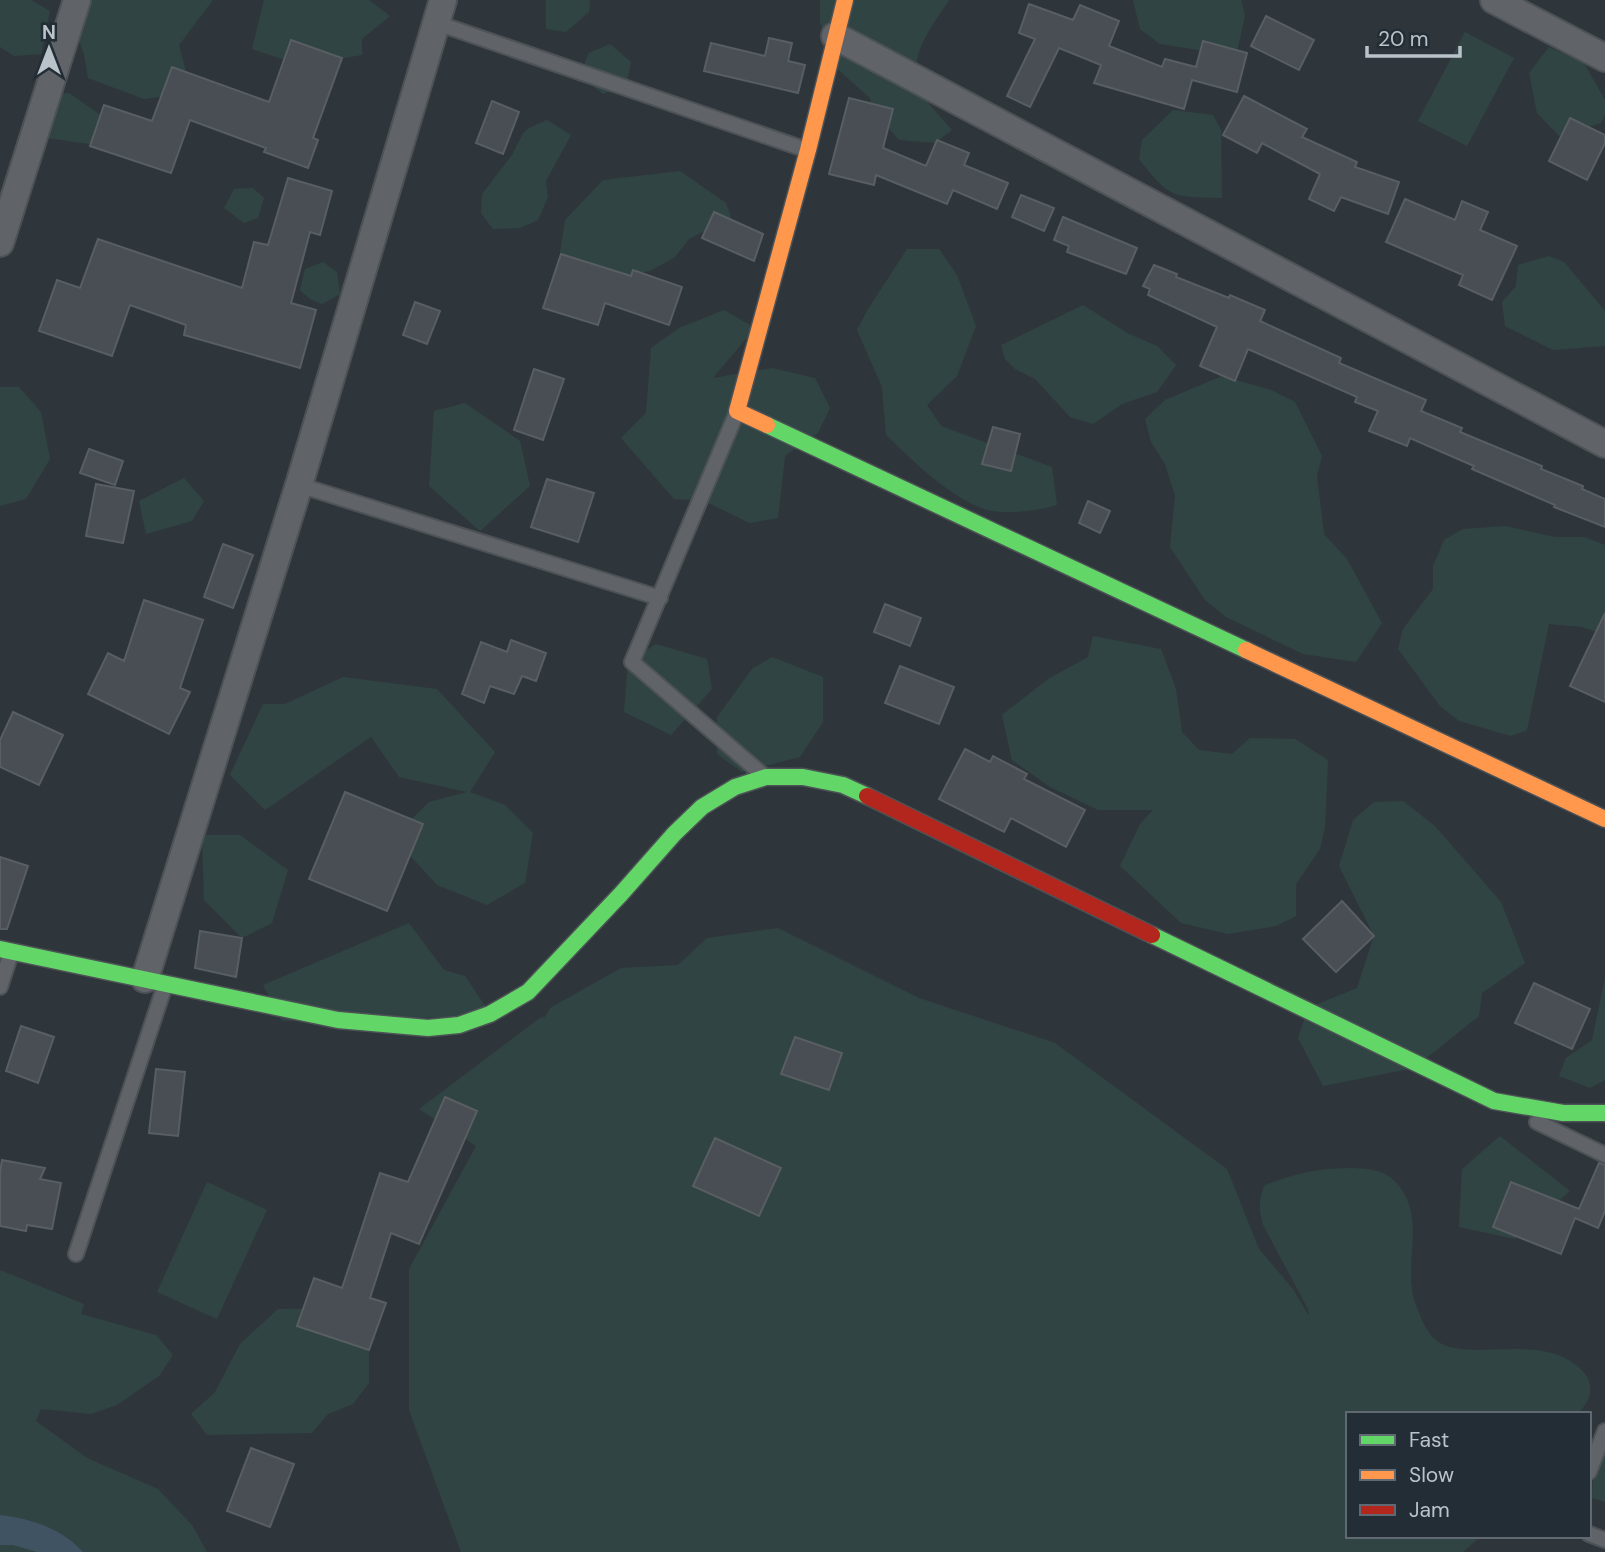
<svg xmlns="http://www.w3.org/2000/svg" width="1605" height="1552" font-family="'DM Sans',sans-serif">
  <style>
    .green { fill: #304443 }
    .water { fill: #405363 }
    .building { fill: #484e53; stroke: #585e62; stroke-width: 2 }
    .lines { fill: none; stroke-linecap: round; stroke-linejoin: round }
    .lane-casing { stroke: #4d5256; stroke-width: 18 }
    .street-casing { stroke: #4d5256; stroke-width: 30 }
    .fast-casing { stroke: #4d5256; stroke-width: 19 }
    .slow-casing { stroke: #4d5256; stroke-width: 19 }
    .jam-casing { stroke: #4d5256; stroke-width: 19 }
    .lane { stroke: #606468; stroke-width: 14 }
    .street { stroke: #606468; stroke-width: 26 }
    .fast { stroke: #63d668; stroke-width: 16 }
    .slow { stroke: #ff974d; stroke-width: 16 }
    .jam { stroke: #b3261e; stroke-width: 16 }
  </style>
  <rect width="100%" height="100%" fill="#2f363b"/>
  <path class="green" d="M0,0H31L50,11L41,54L14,56L0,47Z
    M87,0H213L179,45L189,84L180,94L144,99L88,78L84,54L73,24Z
    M264,0H369L390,16L362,39V55L321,62H291L252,49Z
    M546,0H590L589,12L566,32L546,29Z
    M820,0H949C932,27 905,57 921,91C928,105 942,118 952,130L935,143L899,140L872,109L870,98L834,66L820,22Z
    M1133,0H1241L1245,16L1236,56L1160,44L1140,29Z
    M1465,32L1514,58L1467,146L1418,121Z
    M610,44L631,62L626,86L603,94L579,75L589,53Z
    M1549,47L1584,63L1605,100V115L1601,123L1559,136L1537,113L1529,73Z
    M69,93L112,123L96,145L48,138L58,94Z
    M1173,110L1213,115L1221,130L1222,198C1173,197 1170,199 1139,159L1142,140Z
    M547,120L571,135L546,181L548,197L538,220L520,228L493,229L481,213L482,194L512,155L523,133L529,128Z
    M680,171L726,203L731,217L689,239L675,257L650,271L621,276L559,260L565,220L603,180Z
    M253,188L264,198L258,218L244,223L224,208L234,189Z
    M907,249H939L957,275L976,326L957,376L927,405L941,426L1052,467L1057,505C1038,511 1000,516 981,508C945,493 914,462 886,435L882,387L857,330L868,309Z
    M1549,256L1564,262L1605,311V346L1553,350L1505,326L1502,302L1516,286L1518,265Z
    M323,262L337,272L340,294L322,304L310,299L300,290L305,269Z
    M1083,305L1129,334L1157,346L1176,365L1157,392L1122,404L1093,424L1070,417L1035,379L1015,369L1005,359L1001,345Z
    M724,310L755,328L713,378L772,368L815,378L830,408L818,433L785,456L778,518L750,523L704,501L674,499L621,438L646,413L651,348L679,328Z
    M1222,376L1271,390L1295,402L1322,456L1317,476L1324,534L1347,559L1382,623L1356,662L1303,654L1226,617L1205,600L1170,547L1175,496L1165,464L1151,442L1145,419L1165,400Z
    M0,387H19L41,412L50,459L26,499L0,506Z
    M465,403L520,441L530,486L480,531L429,486L434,411Z
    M184,478L204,501L192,521L146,534L139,501Z
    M1505,526L1555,537H1584L1605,545V635L1582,627L1549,624L1527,730L1511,736L1459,721L1440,706L1398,649L1403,629L1433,589V566L1444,540L1463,529Z
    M1093,636L1161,649L1176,689L1182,732L1199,750L1232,754L1250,738L1295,739L1328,760L1325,827L1320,849L1296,884V916L1276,926L1228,934L1181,923L1120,866L1140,824L1153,810H1098L1050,787L1012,760L1002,715L1048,679L1088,657Z
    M656,644L707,659L712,689L671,735L624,712L628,662Z
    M772,657L823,677V722L800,757L742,772L717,754V717L752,669Z
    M343,677L437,689L495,752L470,792L505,805L533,833L525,883L487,905L437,885L393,837L429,802L467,792L399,777L371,737L265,810L230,775L263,704H285Z
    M1403,801L1435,826L1501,902L1525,963L1482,993L1479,1016L1414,1068L1323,1086L1298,1038L1308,1008L1357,988L1374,936L1339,866L1353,820L1374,802Z
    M202,835H240L288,870L272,923L242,938L204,900Z
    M409,923L444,970L465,976L492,1016L282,1021L263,985Z
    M778,928L919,998L1055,1043L1227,1169L1259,1249L1293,1289L1309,1316L1308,1309L1263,1225C1259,1209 1258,1200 1265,1185C1297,1173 1319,1168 1353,1168C1372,1169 1387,1170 1400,1187C1423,1219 1407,1253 1412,1289C1413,1300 1418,1310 1422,1320C1425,1327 1430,1336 1437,1341C1468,1363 1536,1333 1576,1365C1581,1369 1587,1375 1589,1381C1593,1394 1587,1404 1578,1414H1348V1536H1481L1463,1552H461L409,1410V1269L476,1146L419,1109L540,1018L545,1017L550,1008L621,968L678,965L707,938Z
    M1605,978V1080L1590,1088L1559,1076L1566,1058L1592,1040Z
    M1500,1136L1570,1191L1515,1239L1459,1227L1462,1169Z
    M207,1182L267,1210L217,1319L157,1292Z
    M0,1270L84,1304L81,1314L156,1335L173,1355L159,1376L117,1405L91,1414L41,1409L36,1421L87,1458L158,1489L192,1525L207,1552H0Z
    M354,1308L369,1331V1383L353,1404L328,1414L312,1433L207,1435L191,1414L215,1392L240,1344L278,1309Z
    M1605,1428V1502L1592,1498L1593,1469Z"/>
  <path class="water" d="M0,1515C32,1519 61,1528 83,1552H37L13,1545H0Z"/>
  <path class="building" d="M1029,4L1073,20L1080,5L1119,21L1109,46L1162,67L1165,59L1196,67L1203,41L1247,53L1237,92L1192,80L1184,109L1094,83L1101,65L1059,48L1030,107L1007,96L1035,39L1019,33Z
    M1266,16L1314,40L1299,70L1251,46Z
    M769,38L792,43L788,61L805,65L798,93L704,71L711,43L765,56Z
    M291,40L342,58L313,138L318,140L308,168L264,152L266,148L190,120L171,173L90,146L104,105L152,121L172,67L269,102Z
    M1244,96L1307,129L1302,137L1357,162L1355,167L1399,182L1388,214L1341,197L1334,211L1309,199L1320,174L1262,143L1257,153L1223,135Z
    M849,98L893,109L883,148L926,166L937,140L969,153L964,165L1008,183L997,209L953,190L947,204L876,175L874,185L829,174Z
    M492,101L519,112L503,154L476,143Z
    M1570,118L1605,135V143L1587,180L1549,161Z
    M288,178L332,191L320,235L310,232L291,303L316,310L300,368L184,335L186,325L130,305L112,356L39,331L57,280L80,288L98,239L242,288L254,242L268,245Z
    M1021,195L1054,208L1044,231L1012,217Z
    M1405,199L1455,220L1462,201L1488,212L1480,230L1517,246L1492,300L1459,285L1463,275L1386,242Z
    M714,212L763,234L754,261L702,238Z
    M1063,217L1137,248L1126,274L1067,252L1069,246L1054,240Z
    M561,254L631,276L633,270L682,287L669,325L605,303L598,325L543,308Z
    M1154,265L1177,274L1176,277L1229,298L1230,295L1265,310L1260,321L1341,358L1339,363L1426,400L1421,411L1462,428L1460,432L1542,466L1541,469L1583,486L1582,489L1605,499V527L1554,507L1555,505L1472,469L1474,466L1410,438L1407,446L1369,431L1378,411L1355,402L1357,397L1248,349L1235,381L1200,366L1217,327L1148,295L1150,289L1143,286Z
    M415,302L440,311L427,344L403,335Z
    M534,369L564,379L543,440L514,430Z
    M993,427L1020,434L1011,471L982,464Z
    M89,449L123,461L115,485L80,473Z
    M547,479L594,493L578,542L531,527Z
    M96,484L134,491L123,543L86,536Z
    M1088,501L1110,511L1100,533L1079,523Z
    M223,544L253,555L233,608L204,597Z
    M144,600L203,620L180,688L190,692L169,734L88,694L108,653L124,661Z
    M885,604L921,618L910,646L874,632Z
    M1605,613V702L1570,686Z
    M511,640L546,653L536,681L522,676L514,694L490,686L484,703L462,694L481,642L507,652Z
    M900,666L954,687L939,724L885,703Z
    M13,712L63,735L39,785L0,767V740Z
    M965,749L990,762L993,756L1027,774L1024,779L1085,810L1066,847L1011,818L1004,832L939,799Z
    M345,792L423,824L387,911L309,879Z
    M0,857L28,866L7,929H0Z
    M1342,901L1374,936L1336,972L1303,939Z
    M200,931L242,938L236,977L195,968Z
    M1534,983L1590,1009L1572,1049L1515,1023Z
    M21,1026L54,1037L38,1083L6,1071Z
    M795,1037L842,1053L829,1090L781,1074Z
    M156,1069L185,1072L178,1136L149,1133Z
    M445,1097L477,1111L419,1244L391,1233L370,1298L386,1303L369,1350L297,1326L314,1278L342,1288L380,1173L408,1182Z
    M715,1138L781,1168L759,1216L693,1186Z
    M2,1160L45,1168L40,1179L61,1183L52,1229L27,1225L26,1231L0,1226V1173Z
    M1599,1163L1605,1165V1211L1598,1228L1575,1218L1561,1254L1493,1227L1511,1182L1579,1209Z
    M251,1448L294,1464L270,1527L227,1511Z"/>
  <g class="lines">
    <defs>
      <path id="lane" d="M437,23L807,150
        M737,412L632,662L764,776
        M299,485L660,598
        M0,987L11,953
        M1537,1122L1605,1155
        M76,1254L165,985
        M1589,1472L1605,1431
        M1589,1534L1605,1540"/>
      <path id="street" d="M1494,0L1605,58
        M835,36L1605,444
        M0,243L77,0
        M145,979L299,485L443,0"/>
      <path id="fast" d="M767,425L1246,650
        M1152,935L1494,1101L1563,1113H1605
        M0,949L338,1020L428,1028L459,1025L490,1014L528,992L621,894L674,834L702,807L735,787L766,777H803L843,785L867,796"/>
      <path id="slow" d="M767,425L737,411L808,150L845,0
        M1246,650L1605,819"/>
      <path id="jam" d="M867,796L1152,935"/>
    </defs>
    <use href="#lane" class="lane-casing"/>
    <use href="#street" class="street-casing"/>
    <use href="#fast" class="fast-casing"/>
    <use href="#slow" class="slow-casing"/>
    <use href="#jam" class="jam-casing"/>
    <use href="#lane" class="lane"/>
    <use href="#street" class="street"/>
    <use href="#fast" class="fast"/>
    <use href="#slow" class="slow"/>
    <use href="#jam" class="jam"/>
  </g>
  <rect x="1346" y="1412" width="245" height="126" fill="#232d36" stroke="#606971" stroke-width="2"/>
  <rect x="1360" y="1435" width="35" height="10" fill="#63d668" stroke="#606971" stroke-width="2"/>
  <text x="1409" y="1447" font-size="21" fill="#bbc3ca">Fast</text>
  <rect x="1360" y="1470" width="35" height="10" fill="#ff974d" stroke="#606971" stroke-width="2"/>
  <text x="1409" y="1482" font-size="21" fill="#bbc3ca">Slow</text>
  <rect x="1360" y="1505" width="35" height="10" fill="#b3261e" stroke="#606971" stroke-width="2"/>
  <text x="1409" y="1517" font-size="21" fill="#bbc3ca">Jam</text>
  <g transform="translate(49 49)" stroke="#232d36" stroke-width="5" paint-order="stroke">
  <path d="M0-5L12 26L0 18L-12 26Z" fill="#bbc3ca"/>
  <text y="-10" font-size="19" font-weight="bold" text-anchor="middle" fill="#bbc3ca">N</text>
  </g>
  <path d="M1367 46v10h93v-10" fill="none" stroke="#bbc3ca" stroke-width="3.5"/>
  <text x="1378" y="46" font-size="21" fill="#bbc3ca" stroke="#232d36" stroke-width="5" paint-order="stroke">20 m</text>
</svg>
